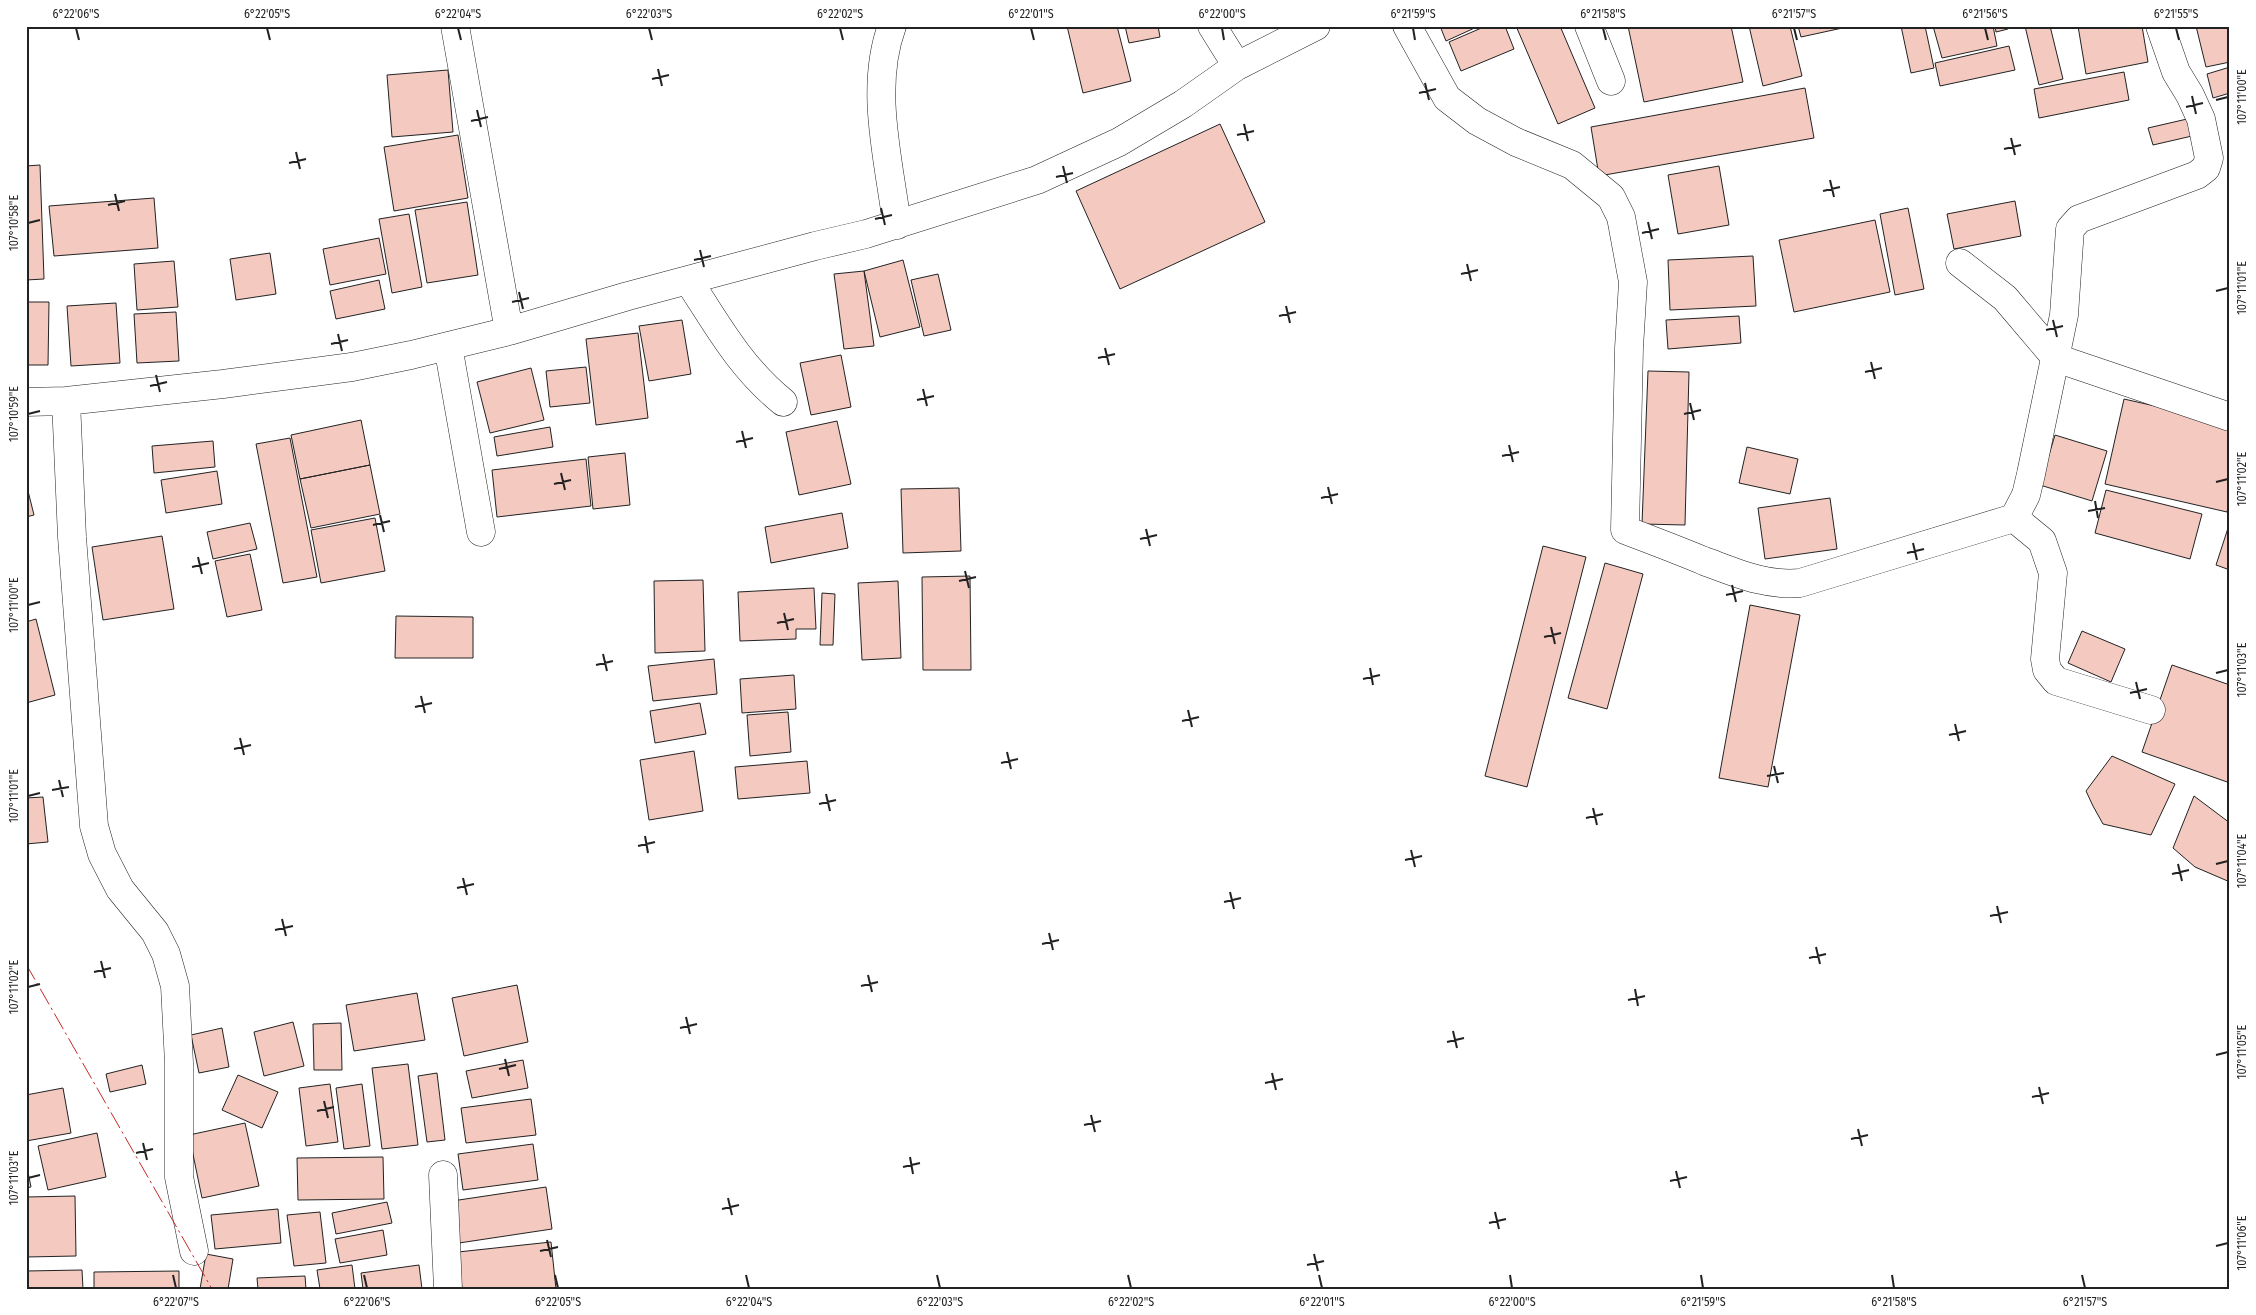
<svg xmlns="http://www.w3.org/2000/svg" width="2256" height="1315" font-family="'Fira Sans Condensed',sans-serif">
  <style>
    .building { fill: #f3c9c0; stroke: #222 }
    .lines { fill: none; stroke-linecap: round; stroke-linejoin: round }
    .minor-casing { stroke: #222; stroke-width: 29 }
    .minor { stroke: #fff; stroke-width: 28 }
    .power { stroke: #c62828; stroke-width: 1; stroke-dasharray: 18 4 2.5 4; stroke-linecap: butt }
    .ticks { fill: none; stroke: #222; stroke-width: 2 }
    .neatline { fill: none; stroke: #222; stroke-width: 2 }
    .ticks-label { font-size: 12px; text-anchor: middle; fill: #222 }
  </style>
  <rect width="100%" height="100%" fill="#fff"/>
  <path class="building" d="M1067,26H1117L1131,81L1083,93Z
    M1125,26H1158L1160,37L1129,43Z
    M1440,26H1479L1446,41Z
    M1486,26H1505L1514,49L1461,71L1449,42Z
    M1516,26H1560L1595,108L1558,124Z
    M1628,26H1731L1743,82L1644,102Z
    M1749,26H1790L1802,76L1763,86Z
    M1798,26H1847V27L1801,37Z
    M1901,26H1925L1934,68L1911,73Z
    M1933,26H1993L1997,46L1942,58Z
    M1995,26H2007L2008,29L1996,32Z
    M2025,26H2050L2063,79L2039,85Z
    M2078,26H2142L2148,62L2086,74Z
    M2196,26H2230V62L2206,67Z
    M2009,46L2015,70L1940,86L1935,63Z
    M2230,67V93L2213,98L2207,74Z
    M448,70L453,132L392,137L387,75Z
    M2124,72L2129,100L2039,118L2034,89Z
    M1805,88L1814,138L1599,176L1591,127Z
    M2187,119L2192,136L2153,145L2148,128Z
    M1220,124L1265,222L1120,289L1076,191Z
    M458,135L468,198L394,211L384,147Z
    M40,165L44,279L26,280V166Z
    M1719,166L1729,225L1678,234L1668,175Z
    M154,198L158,248L54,256L49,206Z
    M2015,201L2021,236L1954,249L1947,214Z
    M467,202L478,275L427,283L415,210Z
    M1908,208L1924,289L1895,295L1880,214Z
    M409,214L422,287L392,293L379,219Z
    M1875,220L1890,292L1794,312L1779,240Z
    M379,238L386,274L330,285L323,249Z
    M270,253L276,294L236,300L230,259Z
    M1753,256L1756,306L1670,310L1668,260Z
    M903,260L920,327L880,337L864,271Z
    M174,261L178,307L137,310L134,264Z
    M864,271L874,346L844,349L834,274Z
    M938,274L951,330L924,336L911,280Z
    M379,280L385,309L336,319L330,291Z
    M26,302H49L48,365H26Z
    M116,303L120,363L71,366L67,306Z
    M176,312L179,361L137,363L134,314Z
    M1739,316L1741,343L1668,349L1666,320Z
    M682,320L691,374L649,381L639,326Z
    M638,333L648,418L596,425L586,339Z
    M841,355L851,407L811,415L800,363Z
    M586,367L590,403L550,407L546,371Z
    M531,368L544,420L490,433L477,382Z
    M1648,371L1689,372L1685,525L1642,524Z
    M2124,399L2230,423V498L2227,512L2105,484Z
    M361,420L370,465L300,479L291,435Z
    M837,421L851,484L799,495L786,432Z
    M550,427L553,447L497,456L494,437Z
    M2055,435L2107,451L2092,501L2040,485Z
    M290,438L317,577L283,583L256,444Z
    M213,441L215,467L154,473L152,446Z
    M1747,447L1798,459L1790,494L1739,483Z
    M625,453L630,505L593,509L588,457Z
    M586,459L591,506L497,517L492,470Z
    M370,465L380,514L311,528L300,479Z
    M217,471L222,504L166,513L161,480Z
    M26,483L34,515L26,517Z
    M959,488L961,551L903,553L901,489Z
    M2106,490L2202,514L2190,559L2095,533Z
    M1830,498L1837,549L1765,559L1758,508Z
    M842,513L848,548L771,563L765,527Z
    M375,518L385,571L321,583L311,530Z
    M2230,522V570L2216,565Z
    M250,523L257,549L213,559L207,532Z
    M162,536L174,609L103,620L92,547Z
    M1543,546L1586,557L1527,787L1485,776Z
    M250,554L262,610L227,617L215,561Z
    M1605,563L1643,574L1607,709L1568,698Z
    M970,576L971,670H923L922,577Z
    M703,580L705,651L655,653L654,581Z
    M898,581L901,658L862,660L858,583Z
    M814,588L816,629H796V639L740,641L738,592Z
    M822,593L835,594L833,645H820Z
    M1750,605L1800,615L1768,787L1719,778Z
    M396,616L473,617V658H395Z
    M36,619L55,695L26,703V622Z
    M2082,631L2125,649L2111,682L2068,663Z
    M714,659L717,694L653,701L648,666Z
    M2172,665L2230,685V783L2142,752Z
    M794,675L796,709L742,713L740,679Z
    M700,703L706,734L655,743L650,711Z
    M788,712L791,752L750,756L747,715Z
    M694,751L703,811L649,820L640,760Z
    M2112,756L2175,784L2151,835L2103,824L2093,806L2086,791Z
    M807,761L810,793L738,799L735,767Z
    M2194,796L2230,823V882L2195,867L2173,848Z
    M43,797L48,842L26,844V798Z
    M517,985L528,1042L464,1056L452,998Z
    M417,993L425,1040L354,1051L346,1005Z
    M293,1022L304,1066L264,1076L254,1032Z
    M341,1023L342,1070H314L313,1024Z
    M222,1028L229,1067L199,1073L191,1035Z
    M523,1060L528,1088L472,1098L466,1071Z
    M408,1064L418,1145L382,1149L372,1068Z
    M142,1065L146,1084L110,1092L106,1074Z
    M437,1073L445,1140L427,1142L418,1076Z
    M238,1075L278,1092L262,1128L222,1110Z
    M330,1084L338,1142L306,1146L299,1088Z
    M362,1084L370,1146L344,1149L336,1088Z
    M63,1088L71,1133L26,1141V1095Z
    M531,1099L536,1135L466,1143L461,1108Z
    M245,1123L259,1186L202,1198L189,1135Z
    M97,1133L106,1177L48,1190L38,1146Z
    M533,1144L538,1180L463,1190L458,1154Z
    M383,1157L384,1199L298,1200L297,1158Z
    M26,1162L31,1187L26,1188Z
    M546,1187L552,1229L459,1243L452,1201Z
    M75,1196L76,1256L26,1257V1197Z
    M387,1202L392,1223L336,1234L332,1213Z
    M278,1209L281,1243L215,1249L211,1215Z
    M320,1212L326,1263L294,1266L287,1215Z
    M383,1230L387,1255L340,1263L335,1239Z
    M551,1242L556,1289H462L458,1252Z
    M206,1254L233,1259L228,1289H200Z
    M352,1265L355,1289H320L317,1270Z
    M419,1265L422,1289H363L361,1273Z
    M82,1270L83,1289H26V1271Z
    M179,1271V1289H94V1272Z
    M305,1276L306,1289H258L257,1278Z"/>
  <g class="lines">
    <defs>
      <path id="minor" d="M455,26L509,331
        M892,26C869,89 889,160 897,225
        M1212,26L1237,66
        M1407,26L1447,98L1477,121L1516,142L1572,165L1611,197L1621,217L1633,282L1629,348L1625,530C1651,540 1678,550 1704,561C1737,573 1765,586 1800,583L2014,518L2026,495L2031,474L2064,315L2070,229L2079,219L2197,175L2206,168L2209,158L2201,119L2190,95L2176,72L2160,26
        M1589,26L1611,81
        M1960,263L2005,298L2056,358L2230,417
        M688,280C718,326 740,367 783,402
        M448,346L481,532
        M66,401L72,537L94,826L102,854L120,889L155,932L166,954L175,986L179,1063V1177L194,1251
        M26,402L66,401L223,384L352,367L411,355L509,331L628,296L815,246L866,234L1037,180L1119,142L1183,104L1237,66L1316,26
        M2014,518L2042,541L2053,573L2045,659L2047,670L2056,681L2151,710
        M443,1175L448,1289"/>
    </defs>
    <use href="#minor" class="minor-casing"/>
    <use href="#minor" class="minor"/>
    <path class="power" d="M26,964L212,1289"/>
  </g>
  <path class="ticks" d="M76,28L79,40M267,28L270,40M458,28L461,40M649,28L652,40M840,28L843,40M1031,28L1034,40M1222,28L1224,40M1413,28L1415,40M1603,28L1606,40M1794,28L1797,40M1985,28L1988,40M2176,28L2179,40M658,69L662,86M652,79L669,75M1425,83L1429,100M1419,93L1436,89M2192,96L2196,114M2216,100L2228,97M2186,107L2203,103M477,110L481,127M471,121L488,117M1244,124L1248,141M1237,135L1254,131M2011,138L2015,155M2004,149L2021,145M296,152L300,169M289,163L306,159M1063,166L1067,183M1056,177L1073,173M1830,180L1834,197M1823,191L1840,187M115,194L119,211M108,205L125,201M881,208L885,225M875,219L892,215M1648,222L1652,239M28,223L40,220M1642,233L1659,229M700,250L704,267M694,260L711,256M1467,264L1471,281M1461,274L1478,270M2216,291L2228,288M519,292L523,309M512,302L529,298M1286,306L1290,323M1279,316L1296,312M2053,320L2057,337M2046,330L2063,326M338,334L342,351M331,344L348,340M1105,348L1109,365M1098,358L1115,354M1871,362L1875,379M1865,372L1882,368M156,375L160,392M150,386L167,382M923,389L927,406M917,400L934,396M1690,403L1694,420M28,414L40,411M1684,414L1701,410M742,431L746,448M736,442L753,438M1509,445L1513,462M1502,456L1519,452M561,473L565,490M2216,482L2228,479M554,484L571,480M1328,487L1332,504M1321,498L1338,494M2095,501L2098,518M2088,511L2105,508M380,515L384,532M373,525L390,521M1146,529L1150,546M1140,539L1157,535M1913,543L1917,560M1907,553L1924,549M198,557L202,574M192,567L209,563M965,571L969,588M959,581L976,577M1732,585L1736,602M1726,595L1743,591M28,605L40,602M784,613L788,630M777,623L794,619M1551,627L1555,644M1544,637L1561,633M603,654L607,671M596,665L613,661M1370,668L1373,685M2216,673L2228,670M1363,679L1380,675M2136,682L2140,699M2130,693L2147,689M421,696L425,713M415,707L432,703M1188,710L1192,727M1182,721L1199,717M1955,724L1959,741M1949,735L1966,731M240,738L244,755M234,749L251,745M1007,752L1011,769M1001,763L1018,759M1774,766L1778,783M1767,776L1784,773M59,780L63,797M52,790L69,787M826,794L830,811M28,796L40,793M819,804L836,800M1593,808L1597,825M1586,818L1603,814M645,836L648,853M638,846L655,842M1411,850L1415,867M1405,860L1422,856M2178,864L2182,881M2216,864L2228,861M2172,874L2189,870M463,878L467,895M457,888L474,884M1230,892L1234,909M1224,902L1241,898M1997,906L2001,923M1990,916L2008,912M282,919L286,936M275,930L293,926M1049,933L1053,950M1042,944L1059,940M1816,947L1820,964M1809,958L1826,954M101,961L105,978M94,972L111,968M868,975L872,992M861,986L878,982M28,987L40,984M1635,989L1638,1006M1628,1000L1645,996M686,1017L690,1034M680,1028L697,1024M1453,1031L1457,1048M1447,1042L1464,1038M2216,1055L2228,1052M505,1059L509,1076M499,1069L516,1065M1272,1073L1276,1090M1265,1083L1283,1079M2039,1087L2043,1104M2032,1097L2049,1093M324,1101L328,1118M317,1111L334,1107M1091,1115L1095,1132M1084,1125L1101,1121M1858,1129L1862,1146M1851,1139L1868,1135M143,1143L147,1160M136,1153L153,1149M910,1157L913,1174M903,1167L920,1163M1676,1171L1680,1188M28,1178L40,1175M1670,1181L1687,1177M728,1198L732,1215M722,1209L739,1205M1495,1212L1499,1229M1489,1223L1506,1219M547,1240L551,1257M2216,1246L2228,1243M540,1251L558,1247M1314,1254L1318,1271M1307,1265L1324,1261M173,1275L176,1288M364,1275L367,1288M555,1275L558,1288M746,1275L749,1288M937,1275L940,1288M1128,1275L1131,1288M1319,1275L1322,1288M1510,1275L1512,1288M1701,1275L1703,1288M1892,1275L1894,1288M2082,1275L2085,1288"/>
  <rect width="2256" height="1315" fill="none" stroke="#ffffff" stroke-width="55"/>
  <rect x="28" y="28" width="2200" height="1260" class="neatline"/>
  <g class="ticks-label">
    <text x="76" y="18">6°22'06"S</text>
    <text x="267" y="18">6°22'05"S</text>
    <text x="458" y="18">6°22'04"S</text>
    <text x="649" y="18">6°22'03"S</text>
    <text x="840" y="18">6°22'02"S</text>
    <text x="1031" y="18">6°22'01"S</text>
    <text x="1222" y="18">6°22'00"S</text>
    <text x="1413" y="18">6°21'59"S</text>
    <text x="1603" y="18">6°21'58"S</text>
    <text x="1794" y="18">6°21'57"S</text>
    <text x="1985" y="18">6°21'56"S</text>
    <text x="2176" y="18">6°21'55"S</text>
    <text transform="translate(2242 97) rotate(-90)" y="4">107°11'00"E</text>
    <text transform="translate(14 223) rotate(-90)" y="4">107°10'58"E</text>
    <text transform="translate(2242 288) rotate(-90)" y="4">107°11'01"E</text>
    <text transform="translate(14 414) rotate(-90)" y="4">107°10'59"E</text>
    <text transform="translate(2242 479) rotate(-90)" y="4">107°11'02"E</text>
    <text transform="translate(14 605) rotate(-90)" y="4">107°11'00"E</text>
    <text transform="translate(2242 670) rotate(-90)" y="4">107°11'03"E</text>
    <text transform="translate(14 796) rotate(-90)" y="4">107°11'01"E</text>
    <text transform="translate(2242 861) rotate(-90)" y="4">107°11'04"E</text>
    <text transform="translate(14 987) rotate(-90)" y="4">107°11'02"E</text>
    <text transform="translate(2242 1052) rotate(-90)" y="4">107°11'05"E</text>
    <text transform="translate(14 1178) rotate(-90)" y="4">107°11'03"E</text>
    <text transform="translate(2242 1243) rotate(-90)" y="4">107°11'06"E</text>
    <text x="176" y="1306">6°22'07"S</text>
    <text x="367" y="1306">6°22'06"S</text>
    <text x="558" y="1306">6°22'05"S</text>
    <text x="749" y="1306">6°22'04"S</text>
    <text x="940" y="1306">6°22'03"S</text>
    <text x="1131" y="1306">6°22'02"S</text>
    <text x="1322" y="1306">6°22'01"S</text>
    <text x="1512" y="1306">6°22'00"S</text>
    <text x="1703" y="1306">6°21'59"S</text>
    <text x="1894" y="1306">6°21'58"S</text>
    <text x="2085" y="1306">6°21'57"S</text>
  </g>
</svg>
